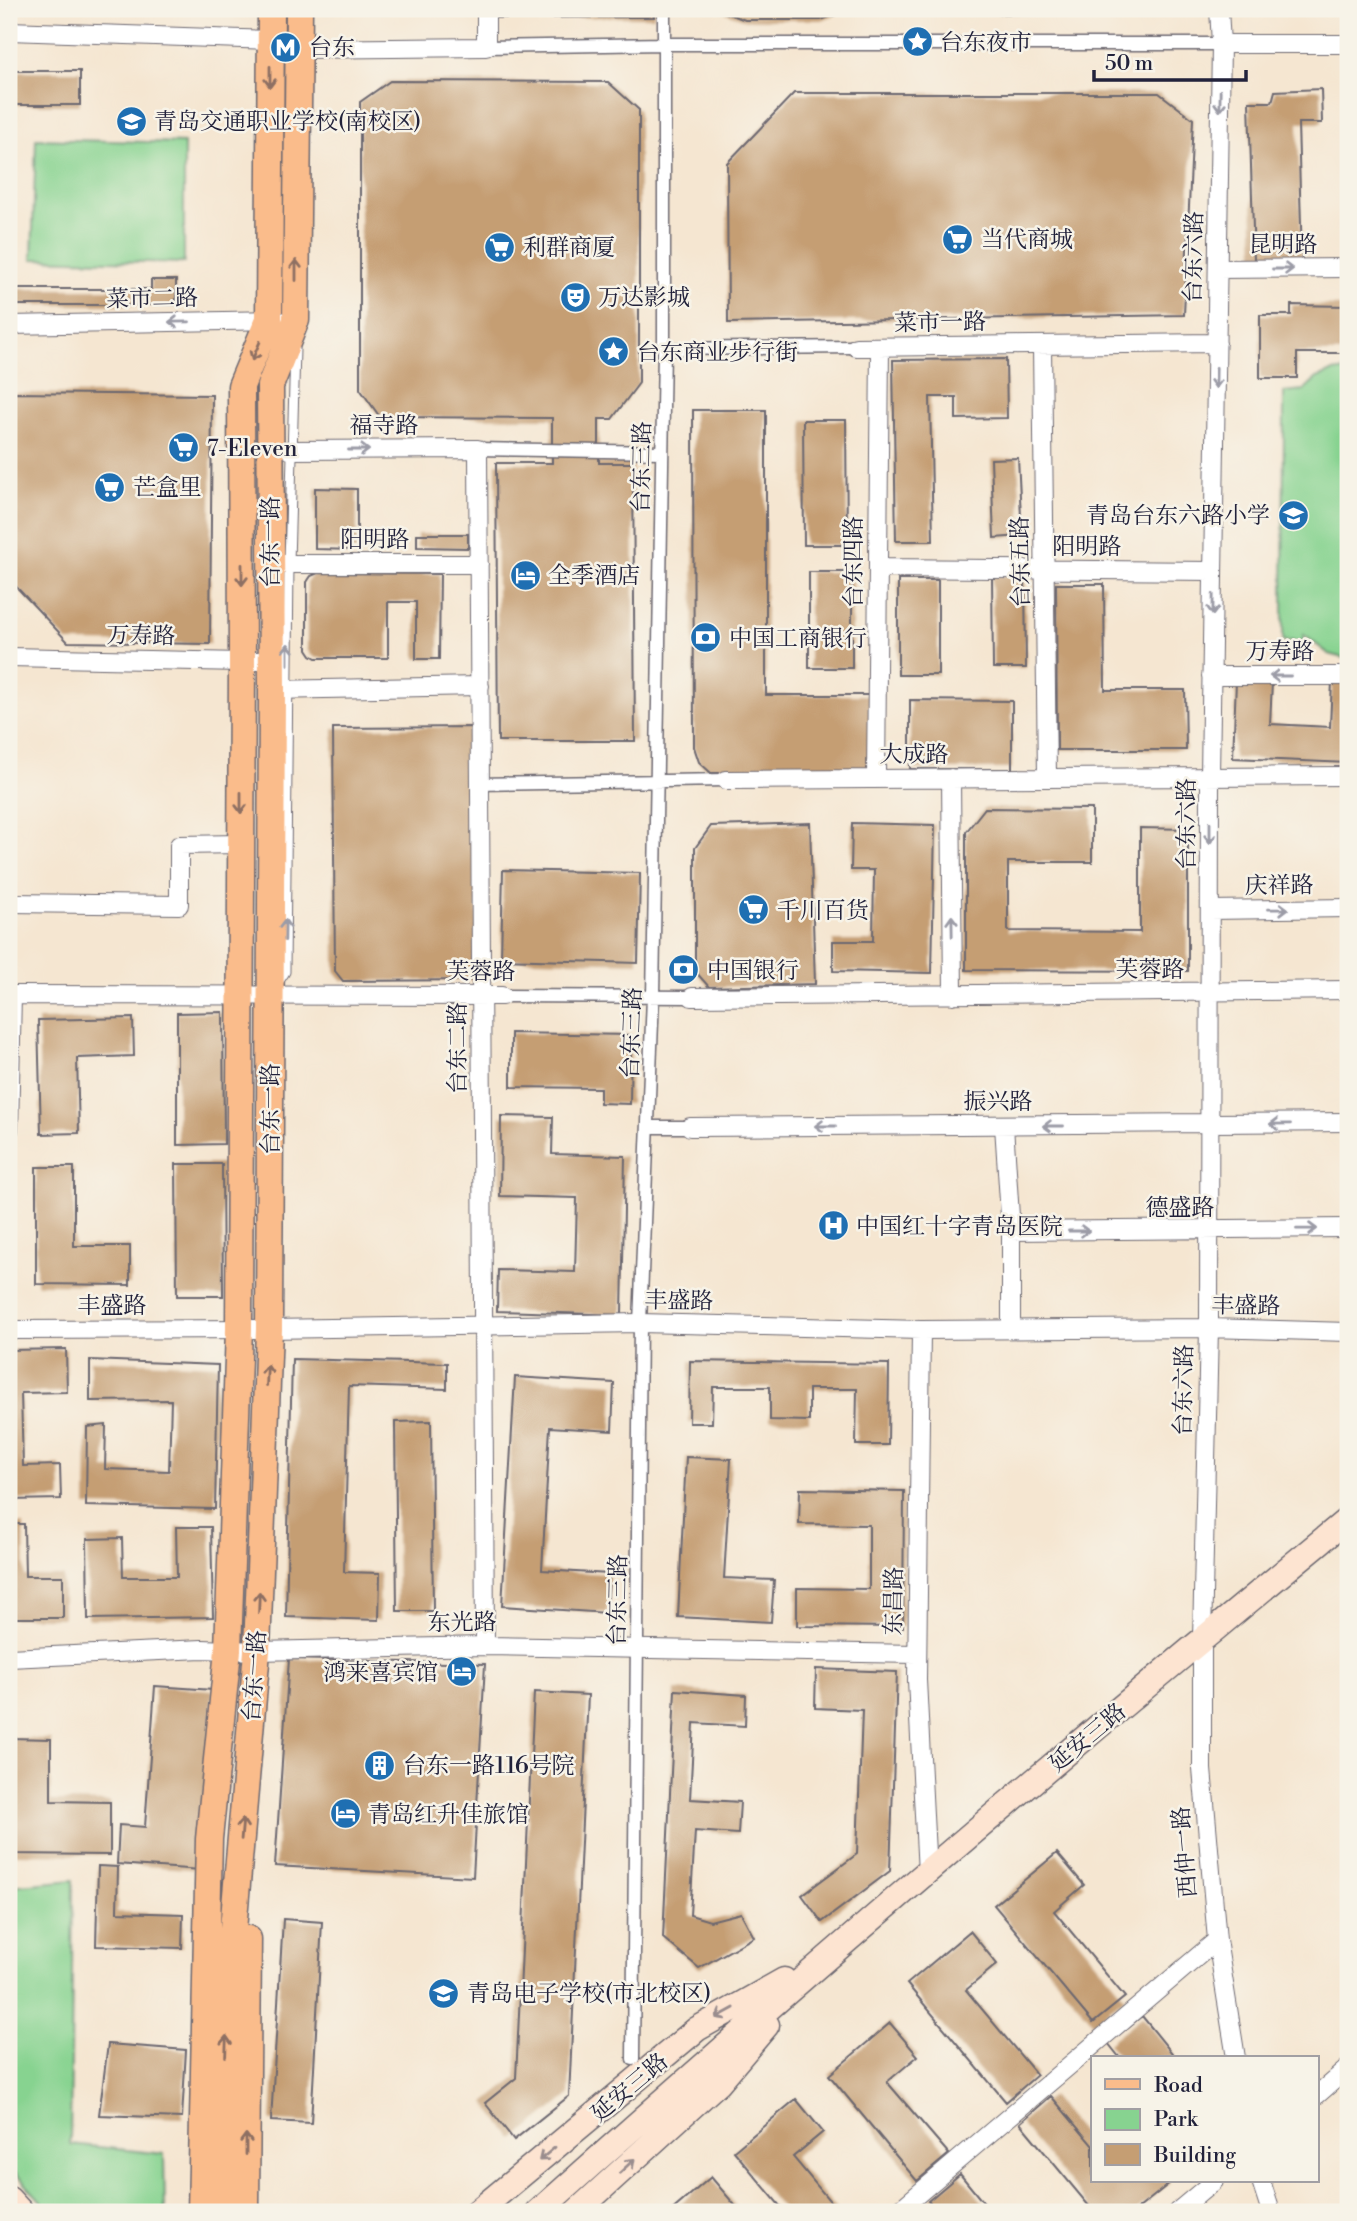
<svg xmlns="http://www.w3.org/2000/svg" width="1357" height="2221" font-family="'Libre Bodoni','Noto Serif SC',serif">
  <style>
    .green { fill: #87d390; stroke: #547a66; stroke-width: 2 }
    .building { fill: #c59e73 }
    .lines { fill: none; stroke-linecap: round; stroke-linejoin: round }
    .service-casing { stroke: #6c6770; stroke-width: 11 }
    .pedestrian-casing { stroke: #6c6770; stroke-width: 15 }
    .minor-casing { stroke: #6c6770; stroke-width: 20 }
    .secondary-casing { stroke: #6c6770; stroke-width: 27 }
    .primary-casing { stroke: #6c6770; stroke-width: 29 }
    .service { stroke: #fff; stroke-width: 9 }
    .pedestrian { stroke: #fff; stroke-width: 12 }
    .minor { stroke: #fff; stroke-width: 18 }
    .secondary { stroke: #fde4d1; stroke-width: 24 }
    .primary { stroke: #fabc8b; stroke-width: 26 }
    .oneway { stroke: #8e6f63 }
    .oneway2 { stroke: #9c9ca7 }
    .oneway3 { stroke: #9a8d8e }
    .labels { text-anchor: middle; stroke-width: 5; stroke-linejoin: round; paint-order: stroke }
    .poi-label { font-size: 23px; fill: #22223b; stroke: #f7f3e8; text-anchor: start }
    .street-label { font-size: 23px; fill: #22223b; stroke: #f7f3e8 }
  </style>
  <rect width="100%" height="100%" fill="#f7f3e8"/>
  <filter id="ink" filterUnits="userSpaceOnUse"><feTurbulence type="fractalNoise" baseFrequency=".0143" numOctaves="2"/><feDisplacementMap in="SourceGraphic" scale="14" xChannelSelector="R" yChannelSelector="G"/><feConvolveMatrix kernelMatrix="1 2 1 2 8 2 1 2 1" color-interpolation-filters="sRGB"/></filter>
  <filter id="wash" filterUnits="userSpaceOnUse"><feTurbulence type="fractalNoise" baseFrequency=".00686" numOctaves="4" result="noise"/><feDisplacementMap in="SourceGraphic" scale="28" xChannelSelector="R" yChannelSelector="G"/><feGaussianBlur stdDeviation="1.57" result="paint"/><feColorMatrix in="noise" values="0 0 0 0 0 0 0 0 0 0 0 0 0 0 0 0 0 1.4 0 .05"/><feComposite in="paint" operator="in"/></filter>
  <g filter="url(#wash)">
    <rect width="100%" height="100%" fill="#f5e6d1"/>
    <path class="green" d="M36,139L184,143V263L32,259Z
      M1348,370V659L1329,654L1304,635L1303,641H1283L1284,392L1304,390L1317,378L1332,372Z
      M73,1880L70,2144L164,2154L165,2212H51L9,2166V1886Z"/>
    <g id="blocks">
      <path class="building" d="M369,9H478V12H369Z
        M494,9H654V17L494,18Z
        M716,9H1181L1168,15L844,12L821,20H745Z
        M1266,9H1348V13L1267,12Z
        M9,71H80V105H12V123H9Z
        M390,81L608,82L639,110V383L612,419H599V463H633L635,741H498L496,463H552V418L380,417L360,389V102Z
        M1321,89L1322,123H1298L1302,260L1254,261L1249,102H1272L1275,91Z
        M794,93H1159L1193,119L1184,315L728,323L727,163Z
        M151,280H176V305H9V289H151Z
        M1291,305L1348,306V353H1297V378H1260V315H1291Z
        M1006,359L1007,418L956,419V397H930L933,541H896L893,360Z
        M11,393L212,395L210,644L68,642L9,579Z
        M693,410H766V695H870V773H711L699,762L694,747Z
        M803,420H846L847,545H804Z
        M1018,458L1022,536L994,538L991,459Z
        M315,488L357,489V550L315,549Z
        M417,534H468V548L417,547Z
        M809,572H852V668H809Z
        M318,573L440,574L439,659H416V602H388V658H316L311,655L307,649V582L311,576Z
        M992,576H1025L1026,668H993Z
        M898,580H938V675H898Z
        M1056,584H1104L1105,690H1185L1186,750H1057Z
        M1236,681L1272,682L1270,724L1330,727L1332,681L1348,682V763L1233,758Z
        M910,700L1012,701V769H910Z
        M476,727L478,980L343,981L335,971L333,728Z
        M985,808L1092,809V862H1008V931L1140,932V828L1188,829V971L966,970V832Z
        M810,823L815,984L709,987L695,971V848L711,826Z
        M852,823L935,825L932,973L833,971V941H873L874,870H851Z
        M503,870L640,873L638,963L501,959Z
        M223,1012L224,1144L177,1145V1013Z
        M133,1018L134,1056L77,1058L79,1133L41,1134L38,1020Z
        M511,1033L631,1035L630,1104L600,1103V1088L511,1087Z
        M501,1116L553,1117L552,1154L625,1156L622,1315L497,1311L498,1270L575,1272L577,1198L500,1196Z
        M176,1164H222L223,1296H177Z
        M36,1167H74V1246H130V1285L36,1284Z
        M66,1349L67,1392L21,1393L23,1466L60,1465L61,1499L9,1500V1350Z
        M292,1359L447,1363V1389L349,1386L344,1572L380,1573L379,1620L286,1617Z
        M90,1360L218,1365L215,1509L86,1506L87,1427L106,1425L105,1469L169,1471L171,1400L90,1401Z
        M690,1361L889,1364L888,1445H856L857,1389H809V1421L770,1420V1387H713L712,1423H689Z
        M515,1377L614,1383L612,1431L550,1427L542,1570L609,1574L607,1613L502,1606Z
        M431,1421L433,1611H397L395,1422Z
        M686,1457L731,1459L724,1578L774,1580L771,1622L678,1617Z
        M800,1489L904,1491L903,1627L797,1626V1588L869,1589V1525L799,1524Z
        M9,1524H24L25,1576H63V1618H9Z
        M176,1527H211L213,1617L88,1619L87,1539L122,1538L123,1577H177Z
        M289,1659L485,1664L473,1877L275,1866Z
        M816,1669L897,1672L890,1871L822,1922L802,1895L857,1854L862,1710L815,1708Z
        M155,1686L213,1690L201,1870L117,1864L119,1825L145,1827Z
        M675,1690L746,1695L745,1726L694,1723L690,1799L740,1802L738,1834L695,1831L690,1915L710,1921L741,1913L754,1937L699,1968L663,1938Z
        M534,1692L588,1695L569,2096L514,2140L485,2103L516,2078Z
        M9,1738L51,1739V1801L110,1802V1855L9,1854Z
        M1057,1853L1084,1885L1054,1911L1125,1997L1093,2023L994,1905Z
        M98,1866L118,1867L117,1912L183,1914L182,1948L96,1946Z
        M283,1919L322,1922L311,2123L271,2121Z
        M970,1931L997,1964L966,1990L1037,2075L1006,2102L907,1984Z
        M1142,2016L1176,2058H1120L1108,2043Z
        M890,2023L918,2056L887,2082L949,2154L917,2181L829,2075Z
        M108,2044L186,2050L182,2118L99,2115Z
        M1051,2096L1093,2146V2181H1168L1170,2183L1134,2212H1094L1020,2123Z
        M796,2099L823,2132L793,2157L839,2212H785L734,2151Z
        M960,2174L991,2212H938L928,2201Z
        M711,2177L739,2210L736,2212H670Z"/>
    </g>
  </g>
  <g filter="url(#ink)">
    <use href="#blocks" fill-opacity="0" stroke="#6c6770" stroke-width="2"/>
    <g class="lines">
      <defs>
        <path id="service" d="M277,984L285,972L289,563L295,349"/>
        <path id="pedestrian" d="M486,47L664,44H1221
          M664,349L856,347
          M478,449L662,452
          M479,784L726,780
          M502,996L692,997
          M648,1127H690
          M633,2059L640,1323L653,997L664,349V9"/>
        <path id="minor" d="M1219,9L1221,44L1210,776L1209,1328L1202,1639V1769L1217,1940L1236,2058
          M9,31L271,40
          M1221,44H1348
          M298,49L486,47V9
          M1218,269L1348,268
          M9,325L278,320
          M1042,345L1047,777
          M856,347L1217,343
          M290,450L478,449L485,1646
          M270,564H479
          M878,568L1213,571
          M9,657L242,662L271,660
          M1211,676H1348
          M272,690L480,686
          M876,778L880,347
          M951,778L953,995
          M726,780L1348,776
          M9,903L179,905V845L241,844
          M1210,910L1348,908
          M9,995L502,996
          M692,997L1348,990
          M1004,1126L1011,1231V1328
          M690,1127L1348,1122
          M9,1130L12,995
          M1011,1231L1348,1228
          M9,1330L269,1329L640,1323L921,1330L1209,1328L1348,1332
          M921,1330L917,1680L927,1873
          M9,1658L202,1649L257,1651L485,1646L916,1654
          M1317,2095L1348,2068
          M1261,2181L1271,2212
          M897,2212L1217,1940
          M1177,2212L1214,2181"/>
        <path id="secondary" d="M9,2199L21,2212
          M477,2212L697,2029L784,1980
          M538,2212C803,1975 1073,1745 1348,1519
          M576,2212L719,2082L767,2025"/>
        <path id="primary" d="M201,2212L209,1839L228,1650L239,1329L242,662L241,386L269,319L271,9
          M222,2212L228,1988L257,1651L269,1329L272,690L270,386L296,320L299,9
          M246,2212L248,1939"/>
      </defs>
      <use href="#service" class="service-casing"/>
      <use href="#pedestrian" class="pedestrian-casing"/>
      <use href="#minor" class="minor-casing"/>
      <use href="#secondary" class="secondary-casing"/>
      <use href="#primary" class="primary-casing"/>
      <use href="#service" class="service"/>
      <use href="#pedestrian" class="pedestrian"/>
      <use href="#minor" class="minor"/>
      <use href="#secondary" class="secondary"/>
      <use href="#primary" class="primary"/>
    </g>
    <defs><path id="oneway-shaft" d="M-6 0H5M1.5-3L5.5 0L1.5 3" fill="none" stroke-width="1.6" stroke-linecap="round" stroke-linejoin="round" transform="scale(1.75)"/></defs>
    <g class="oneway">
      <use href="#oneway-shaft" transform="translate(270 77) rotate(90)"/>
      <use href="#oneway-shaft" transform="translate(296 270) rotate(-90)"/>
      <use href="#oneway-shaft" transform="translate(256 351) rotate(113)"/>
      <use href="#oneway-shaft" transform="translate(242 575) rotate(90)"/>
      <use href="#oneway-shaft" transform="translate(241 803) rotate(90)"/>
      <use href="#oneway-shaft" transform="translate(267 1375) rotate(-88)"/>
      <use href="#oneway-shaft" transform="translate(259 1602) rotate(-88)"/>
      <use href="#oneway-shaft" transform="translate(242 1829) rotate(-85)"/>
      <use href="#oneway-shaft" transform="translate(226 2046) rotate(-88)"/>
      <use href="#oneway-shaft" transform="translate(246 2144) rotate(-90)"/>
    </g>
    <g class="oneway2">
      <use href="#oneway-shaft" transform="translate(1220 101) rotate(91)"/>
      <use href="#oneway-shaft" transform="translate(1283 269)"/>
      <use href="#oneway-shaft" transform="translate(179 322) rotate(179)"/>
      <use href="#oneway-shaft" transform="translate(1216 378) rotate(91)"/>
      <use href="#oneway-shaft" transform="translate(359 450)"/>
      <use href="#oneway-shaft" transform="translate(1213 605) rotate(91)"/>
      <use href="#oneway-shaft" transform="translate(288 654) rotate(-90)"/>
      <use href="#oneway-shaft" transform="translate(1280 676) rotate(-180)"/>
      <use href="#oneway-shaft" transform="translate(1210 833) rotate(90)"/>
      <use href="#oneway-shaft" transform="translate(1278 909) rotate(-1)"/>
      <use href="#oneway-shaft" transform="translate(952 926) rotate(-91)"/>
      <use href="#oneway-shaft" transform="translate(285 930) rotate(-89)"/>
      <use href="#oneway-shaft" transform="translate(1280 1124) rotate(179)"/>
      <use href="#oneway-shaft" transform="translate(825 1126) rotate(180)"/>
      <use href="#oneway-shaft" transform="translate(1053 1126) rotate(180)"/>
      <use href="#oneway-shaft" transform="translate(1307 1229) rotate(-1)"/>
      <use href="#oneway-shaft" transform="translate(1079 1231)"/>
    </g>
    <g class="oneway3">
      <use href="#oneway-shaft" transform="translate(725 2013) rotate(151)"/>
      <use href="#oneway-shaft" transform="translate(547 2154) rotate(140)"/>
      <use href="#oneway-shaft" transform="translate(627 2166) rotate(-43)"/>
    </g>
  </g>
  <defs>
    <symbol id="sight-disc" viewBox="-11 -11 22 22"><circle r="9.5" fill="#1f6fb2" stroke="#f7f3e8"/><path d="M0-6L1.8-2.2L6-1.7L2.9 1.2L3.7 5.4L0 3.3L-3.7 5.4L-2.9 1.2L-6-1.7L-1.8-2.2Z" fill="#fff"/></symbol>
    <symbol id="metro-disc" viewBox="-11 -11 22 22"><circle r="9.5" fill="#1f6fb2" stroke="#f7f3e8"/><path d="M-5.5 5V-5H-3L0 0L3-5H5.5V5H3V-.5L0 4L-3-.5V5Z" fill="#fff"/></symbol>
    <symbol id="school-disc" viewBox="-11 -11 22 22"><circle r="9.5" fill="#1f6fb2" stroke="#f7f3e8"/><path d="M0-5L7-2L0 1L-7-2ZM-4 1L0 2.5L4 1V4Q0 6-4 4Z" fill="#fff"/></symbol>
    <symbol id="supermarket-disc" viewBox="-11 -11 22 22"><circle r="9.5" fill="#1f6fb2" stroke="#f7f3e8"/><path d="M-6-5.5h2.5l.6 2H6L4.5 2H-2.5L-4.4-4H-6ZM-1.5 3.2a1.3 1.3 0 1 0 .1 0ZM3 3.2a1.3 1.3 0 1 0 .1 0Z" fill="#fff"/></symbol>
    <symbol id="theatre-disc" viewBox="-11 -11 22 22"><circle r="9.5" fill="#1f6fb2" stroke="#f7f3e8"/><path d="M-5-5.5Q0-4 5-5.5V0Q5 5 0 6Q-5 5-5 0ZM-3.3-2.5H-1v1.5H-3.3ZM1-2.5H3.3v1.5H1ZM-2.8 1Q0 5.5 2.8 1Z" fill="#fff"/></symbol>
    <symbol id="hotel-disc" viewBox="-11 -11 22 22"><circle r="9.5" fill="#1f6fb2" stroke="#f7f3e8"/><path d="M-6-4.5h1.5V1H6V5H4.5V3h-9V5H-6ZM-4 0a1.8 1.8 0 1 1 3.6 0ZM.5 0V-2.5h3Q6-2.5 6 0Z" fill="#fff"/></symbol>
    <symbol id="bank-disc" viewBox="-11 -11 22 22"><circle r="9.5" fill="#1f6fb2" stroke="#f7f3e8"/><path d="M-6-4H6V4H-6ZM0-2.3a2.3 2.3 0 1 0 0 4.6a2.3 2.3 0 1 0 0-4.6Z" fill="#fff"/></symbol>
    <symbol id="hospital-disc" viewBox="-11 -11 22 22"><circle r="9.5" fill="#1f6fb2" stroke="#f7f3e8"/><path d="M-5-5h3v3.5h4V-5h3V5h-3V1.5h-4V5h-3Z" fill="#fff"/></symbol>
    <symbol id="building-disc" viewBox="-11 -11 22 22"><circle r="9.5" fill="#1f6fb2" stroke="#f7f3e8"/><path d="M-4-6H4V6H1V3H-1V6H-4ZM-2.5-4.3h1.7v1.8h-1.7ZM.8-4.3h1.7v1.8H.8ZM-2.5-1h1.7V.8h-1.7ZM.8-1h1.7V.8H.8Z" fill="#fff"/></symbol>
  </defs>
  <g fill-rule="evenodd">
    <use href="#sight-disc" x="900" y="24" width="35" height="35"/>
    <use href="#metro-disc" x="268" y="30" width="35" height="35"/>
    <use href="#school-disc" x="114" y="104" width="35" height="35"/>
    <use href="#supermarket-disc" x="940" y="222" width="35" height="35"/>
    <use href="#supermarket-disc" x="482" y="230" width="35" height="35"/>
    <use href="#theatre-disc" x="558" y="280" width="35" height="35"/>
    <use href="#sight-disc" x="596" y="334" width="35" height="35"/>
    <use href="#supermarket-disc" x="166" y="430" width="35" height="35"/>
    <use href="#supermarket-disc" x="92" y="470" width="35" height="35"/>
    <use href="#school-disc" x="1276" y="498" width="35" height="35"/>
    <use href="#hotel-disc" x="508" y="558" width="35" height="35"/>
    <use href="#bank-disc" x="688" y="620" width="35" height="35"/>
    <use href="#supermarket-disc" x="736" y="892" width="35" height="35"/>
    <use href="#bank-disc" x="666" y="952" width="35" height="35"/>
    <use href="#hospital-disc" x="816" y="1208" width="35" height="35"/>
    <use href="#hotel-disc" x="444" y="1654" width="35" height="35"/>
    <use href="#building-disc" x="362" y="1748" width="35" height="35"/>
    <use href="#hotel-disc" x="328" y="1796" width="35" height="35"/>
    <use href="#school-disc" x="426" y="1976" width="35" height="35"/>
  </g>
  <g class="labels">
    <g class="poi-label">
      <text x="940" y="50">台东夜市</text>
      <text x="309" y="55">台东</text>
      <text x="154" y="129">青岛交通职业学校(南校区)</text>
      <text x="981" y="247">当代商城</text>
      <text x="523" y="255">利群商厦</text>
      <text x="598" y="305">万达影城</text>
      <text x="637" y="360">台东商业步行街</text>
      <text x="207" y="456">7-Eleven</text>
      <text x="133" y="495">芒盒里</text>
      <text x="1270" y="523" text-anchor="end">青岛台东六路小学</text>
      <text x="548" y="583">全季酒店</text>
      <text x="729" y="646">中国工商银行</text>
      <text x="777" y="918">千川百货</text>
      <text x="707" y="978">中国银行</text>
      <text x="856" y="1234">中国红十字青岛医院</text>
      <text x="438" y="1680" text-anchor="end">鸿来喜宾馆</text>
      <text x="403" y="1773">台东一路116号院</text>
      <text x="368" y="1822">青岛红升佳旅馆</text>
      <text x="467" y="2001">青岛电子学校(市北校区)</text>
    </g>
    <g class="street-label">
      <text x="1283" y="252">昆明路</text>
      <text transform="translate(1193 257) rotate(-89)" y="8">台东六路</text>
      <text transform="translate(152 298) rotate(-1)" y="8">菜市二路</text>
      <text transform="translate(940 322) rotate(-1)" y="8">菜市一路</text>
      <text x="384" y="433">福寺路</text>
      <text transform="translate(641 467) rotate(-89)" y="8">台东三路</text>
      <text x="375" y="547">阳明路</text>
      <text transform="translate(270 542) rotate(-90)" y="8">台东一路</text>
      <text x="1087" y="554">阳明路</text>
      <text transform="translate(853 562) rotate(-90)" y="8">台东四路</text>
      <text transform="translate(1020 562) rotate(-91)" y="8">台东五路</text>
      <text transform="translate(141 635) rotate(1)" y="8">万寿路</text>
      <text x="1280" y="659">万寿路</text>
      <text x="914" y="762">大成路</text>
      <text transform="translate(1186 824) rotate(-90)" y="8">台东六路</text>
      <text transform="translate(1279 885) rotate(-1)" y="8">庆祥路</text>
      <text x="1150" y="977">芙蓉路</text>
      <text x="481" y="979">芙蓉路</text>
      <text transform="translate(631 1033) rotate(-88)" y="8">台东三路</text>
      <text transform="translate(457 1048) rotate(-90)" y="8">台东二路</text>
      <text x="998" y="1109">振兴路</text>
      <text transform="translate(270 1109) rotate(-90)" y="8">台东一路</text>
      <text x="1180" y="1215">德盛路</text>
      <text transform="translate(679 1300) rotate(1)" y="8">丰盛路</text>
      <text x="112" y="1313">丰盛路</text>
      <text transform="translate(1246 1305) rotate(1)" y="8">丰盛路</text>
      <text transform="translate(1183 1390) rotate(-89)" y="8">台东六路</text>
      <text transform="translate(617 1600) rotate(-89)" y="8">台东三路</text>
      <text transform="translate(893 1601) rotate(-89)" y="8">东昌路</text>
      <text transform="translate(462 1622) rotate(-1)" y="8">东光路</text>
      <text transform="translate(254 1676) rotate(-86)" y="8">台东一路</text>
      <text transform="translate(1087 1737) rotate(-40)" y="8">延安三路</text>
      <text transform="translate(1184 1852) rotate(-95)" y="8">西仲一路</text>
      <text transform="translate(629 2087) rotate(-40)" y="8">延安三路</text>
    </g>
  </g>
  <rect width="1357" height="2221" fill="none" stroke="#f7f3e8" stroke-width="35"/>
  <rect x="1091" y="2056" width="228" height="126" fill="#f7f3e8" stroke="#a29fa3" stroke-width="2"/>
  <rect x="1105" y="2079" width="35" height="10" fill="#fabc8b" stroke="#a29fa3" stroke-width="2"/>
  <text x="1154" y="2092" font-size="21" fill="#22223b">Road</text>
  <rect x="1105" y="2109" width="35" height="21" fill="#87d390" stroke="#a29fa3" stroke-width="2"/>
  <text x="1154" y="2126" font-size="21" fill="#22223b">Park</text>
  <rect x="1105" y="2144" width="35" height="21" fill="#c59e73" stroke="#a29fa3" stroke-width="2"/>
  <text x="1154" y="2162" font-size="21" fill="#22223b">Building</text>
  <path d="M1094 70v10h152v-10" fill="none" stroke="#22223b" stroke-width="3.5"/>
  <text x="1105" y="70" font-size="21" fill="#22223b" stroke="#f7f3e8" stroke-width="5" paint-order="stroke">50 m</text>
</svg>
